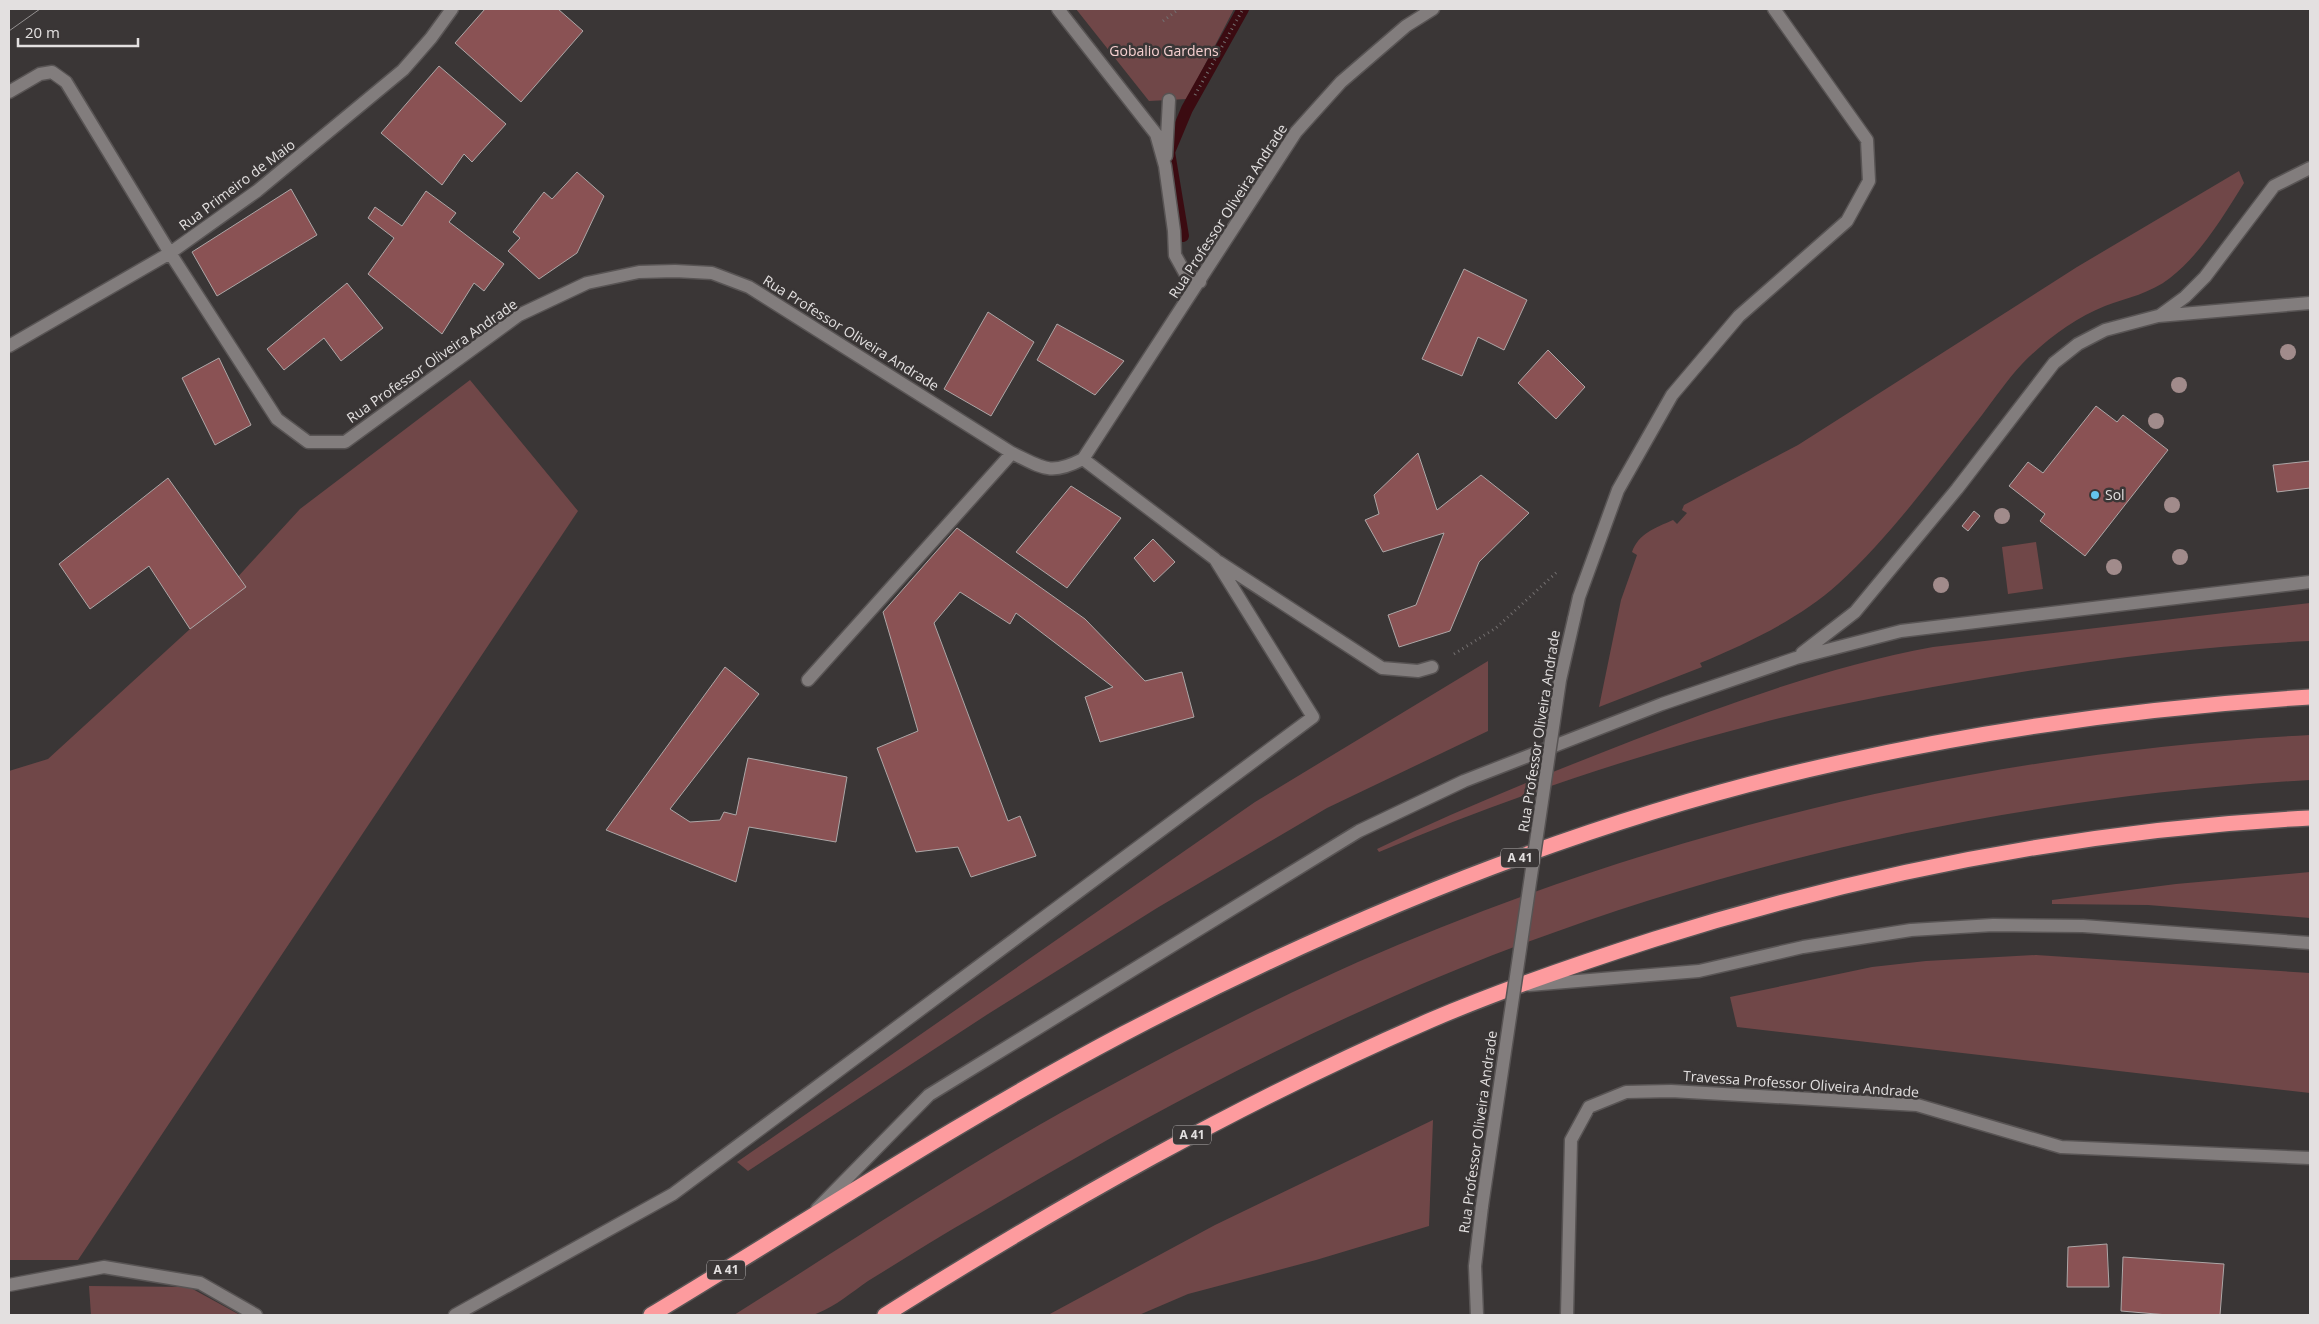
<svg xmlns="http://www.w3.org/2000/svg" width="2319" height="1324" font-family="'Open Sans',sans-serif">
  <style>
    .green { fill: #704748 }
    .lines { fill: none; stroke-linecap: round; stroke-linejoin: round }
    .stream { stroke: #3b0b11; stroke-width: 12 }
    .building { fill: #8a5254; stroke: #ada7a7 }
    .minor-casing { stroke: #585454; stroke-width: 15 }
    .highway-casing { stroke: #585454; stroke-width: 18 }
    .path { stroke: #747070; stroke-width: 3; stroke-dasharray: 1 4; stroke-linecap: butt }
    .minor { stroke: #827d7d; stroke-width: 12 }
    .highway { stroke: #fd9b9e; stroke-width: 15 }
    .tram { stroke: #939090; stroke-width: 1 }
    .minor-bridge-casing { stroke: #585454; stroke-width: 15; stroke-linecap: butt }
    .minor-bridge { stroke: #827d7d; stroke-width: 12 }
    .tree { fill: #a18b8b }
    .poi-dot { fill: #64c5ee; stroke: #3a3636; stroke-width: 2 }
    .labels { text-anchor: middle; stroke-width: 5; stroke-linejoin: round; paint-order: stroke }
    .shield { fill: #3a3636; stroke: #b0adad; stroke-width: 1 }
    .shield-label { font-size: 12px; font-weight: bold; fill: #e3e0e0 }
    .park-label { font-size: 14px; fill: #f6d0d0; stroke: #3a3636 }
    .street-label { font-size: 14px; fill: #e3e0e0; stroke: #3a3636 }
    .poi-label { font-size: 14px; fill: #e3e0e0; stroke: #3a3636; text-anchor: start }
  </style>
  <rect width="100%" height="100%" fill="#3a3636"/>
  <path class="green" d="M1076,9H1234L1187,99L1149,101Z
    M2239,171L2244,183C2224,215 2201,254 2170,278C2151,293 2127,298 2105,306C2075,318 2044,341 2022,364C2007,380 1995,398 1982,415C1936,473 1892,535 1838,584C1799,619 1748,643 1700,663L1702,667L1599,707L1621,600L1637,555L1632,552C1639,533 1655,528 1673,520L1677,524L1687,513L1682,510L1684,505L1798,445L2077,267Z
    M470,380L578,511L78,1260H9V771L48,759L190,629L300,509Z
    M2036,542L2043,589L2008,594L2002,547Z
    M2310,603V641C2201,646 2092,660 1985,678C1913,690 1842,703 1772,720C1638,754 1506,798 1379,852L1377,849C1461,808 1547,774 1634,740C1731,703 1830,666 1933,647Z
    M1488,661V731L1327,808L1157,908L988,1014L748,1171L737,1162L1255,802Z
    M2310,735V780C1995,798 1679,870 1390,998C1247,1061 1111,1136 977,1215C940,1236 904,1259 868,1281C852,1292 836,1306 818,1313C804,1320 753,1315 734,1315C857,1238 978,1156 1106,1088C1189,1043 1273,1000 1358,962C1657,831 1985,752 2310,735Z
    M2310,872V918L2148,905L2052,904V900L2176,884Z
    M2036,955L2310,973V1093L1737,1027L1730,997L1872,967L1926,961Z
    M1433,1120L1429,1226L1316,1260L1188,1294L1139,1315H1048L1215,1225Z
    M89,1286L189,1287L240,1315H91Z"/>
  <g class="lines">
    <path class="stream" d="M1183,236L1169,152L1187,109L1243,9"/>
  </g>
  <path class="building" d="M485,9H558L583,31L521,102L455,43Z
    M439,66L506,124L472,162L464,154L442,185L381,133Z
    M577,172L604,196L577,253L539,279L508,251L520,238L513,232L544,192L552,199Z
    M291,189L317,235L217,296L192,252Z
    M426,191L456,213L449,222L504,264L484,291L474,283L442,334L368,274L394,238L368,218L375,207L402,226Z
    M1464,269L1527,300L1504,350L1478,337L1462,376L1422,359Z
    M347,283L383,328L341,361L324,338L284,370L267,349Z
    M988,312L1034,342L991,416L944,389Z
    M1057,324L1124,361L1095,395L1037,360Z
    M1548,350L1585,387L1556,419L1518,383Z
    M219,358L251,425L215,445L182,378Z
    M2096,406L2117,422L2123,415L2168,450L2085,556L2040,521L2045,514L2009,486L2028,462L2043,473Z
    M1418,453L1437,510L1481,475L1529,513L1479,562L1450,631L1399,647L1388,615L1416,605L1444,533L1383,552L1365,520L1379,514L1374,495Z
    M2310,461V488L2277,492L2273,465Z
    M168,478L246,587L190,629L149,566L90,609L59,564Z
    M1071,486L1121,518L1067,588L1016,552Z
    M1974,511L1980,516L1968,531L1962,526Z
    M957,528L1085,619L1145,681L1182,672L1194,717L1100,742L1085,697L1113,687L1016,613L1010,624L960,592L934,623L1008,821L1020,816L1036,856L971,877L958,847L916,852L877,748L918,731L883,612Z
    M1153,539L1175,562L1154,582L1134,558Z
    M725,667L759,694L670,809L690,822L720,820L724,812L736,815L748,758L847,777L836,842L749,827L736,882L606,830Z
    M2107,1244L2109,1287H2067L2068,1247Z
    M2123,1257L2224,1264L2220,1315H2168L2121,1311Z"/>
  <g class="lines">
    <defs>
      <path id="minor" d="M1058,9L1156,134L1165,166L1174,231L1175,255L1185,273L1200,282
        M9,92L40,74L52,72L66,82L170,253L277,419L308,442H345L519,315L587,283L639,272L675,271L712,273L749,287L1012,453C1043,468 1050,476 1083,459L1296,132L1341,82L1406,26L1433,9
        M1166,156L1169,100
        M2159,316L2185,297L2205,277L2274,186L2310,168
        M9,346L170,253L257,191L403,70L431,38L452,9
        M1219,562L1382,668L1418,671L1432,667
        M1574,619L1579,597L1618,490L1672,395L1739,316L1847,221L1869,181L1867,140L1774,9
        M1802,653L1855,612L1957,489L2054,363L2078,344L2105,330L2158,316L2310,303
        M808,680L1012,453
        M1529,985L1699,971L1803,947L1911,930L1993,925L2083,926L2310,943
        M817,1209L929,1095L1359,831L1464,781L1662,704L1796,658L1901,631L2310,582
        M9,1285L104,1267L200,1283L256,1315
        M455,1315L673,1194L1313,717L1215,559L1083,459
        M1477,1315L1475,1266L1482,1206
        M1567,1315L1571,1140L1589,1107L1626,1092L1671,1091L1917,1105L2061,1147L2310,1158"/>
      <path id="highway" d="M651,1315C807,1221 962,1119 1123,1034C1349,916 1588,818 1838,763C1994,728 2151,707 2310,697
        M885,1315C1060,1205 1241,1102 1431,1020C1504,989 1580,963 1655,939C1868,872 2087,829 2310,818"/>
    </defs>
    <use href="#minor" class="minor-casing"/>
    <use href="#highway" class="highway-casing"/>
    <path class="path" d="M1163,21L1179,9
      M1195,95L1243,9
      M1454,654L1496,628L1557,572"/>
    <use href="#minor" class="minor"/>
    <use href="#highway" class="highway"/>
    <path class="tram" d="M9,31L40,9"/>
    <defs>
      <path id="minor-bridge" d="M1482,1206L1560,680L1574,619"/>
    </defs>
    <use href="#minor-bridge" class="minor-bridge-casing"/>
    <use href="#minor-bridge" class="minor-bridge"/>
  </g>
  <g class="tree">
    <circle cx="2288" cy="352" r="8"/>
    <circle cx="2179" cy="385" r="8"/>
    <circle cx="2156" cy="421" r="8"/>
    <circle cx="2172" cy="505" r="8"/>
    <circle cx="2002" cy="516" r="8"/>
    <circle cx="2180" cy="557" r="8"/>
    <circle cx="2114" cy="567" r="8"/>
    <circle cx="1941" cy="585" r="8"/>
  </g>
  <circle class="poi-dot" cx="2095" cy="495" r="5"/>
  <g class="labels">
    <g class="shield">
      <rect x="1501" y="848.5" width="38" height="19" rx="4"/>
      <rect x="1173" y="1125.5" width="38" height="19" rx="4"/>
      <rect x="707" y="1260.5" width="38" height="19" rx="4"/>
    </g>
    <g class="shield-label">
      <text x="1520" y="862">A 41</text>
      <text x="1192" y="1139">A 41</text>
      <text x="726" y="1274">A 41</text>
    </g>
    <g class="park-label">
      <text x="1164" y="56">Gobalio Gardens</text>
    </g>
    <g class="street-label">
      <text transform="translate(237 185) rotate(-37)" y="5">Rua Primeiro de Maio</text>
      <text transform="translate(1228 211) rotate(-57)" y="5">Rua Professor Oliveira Andrade</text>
      <text transform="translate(851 333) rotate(32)" y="5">Rua Professor Oliveira Andrade</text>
      <text transform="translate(432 361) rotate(-35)" y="5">Rua Professor Oliveira Andrade</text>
      <text transform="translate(1539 731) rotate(-81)" y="5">Rua Professor Oliveira Andrade</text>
      <text transform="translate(1801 1084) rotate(4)" y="5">Travessa Professor Oliveira Andrade</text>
      <text transform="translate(1478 1132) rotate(-82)" y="5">Rua Professor Oliveira Andrade</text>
    </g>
    <g class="poi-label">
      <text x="2105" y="500">Sol</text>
    </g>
  </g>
  <rect width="2319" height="1324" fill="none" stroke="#e3e0e0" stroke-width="20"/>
  <path d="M18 38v8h120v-8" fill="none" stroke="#e3e0e0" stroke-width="2.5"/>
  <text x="25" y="38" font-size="15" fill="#e3e0e0" stroke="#3a3636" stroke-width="4" paint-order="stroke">20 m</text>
</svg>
